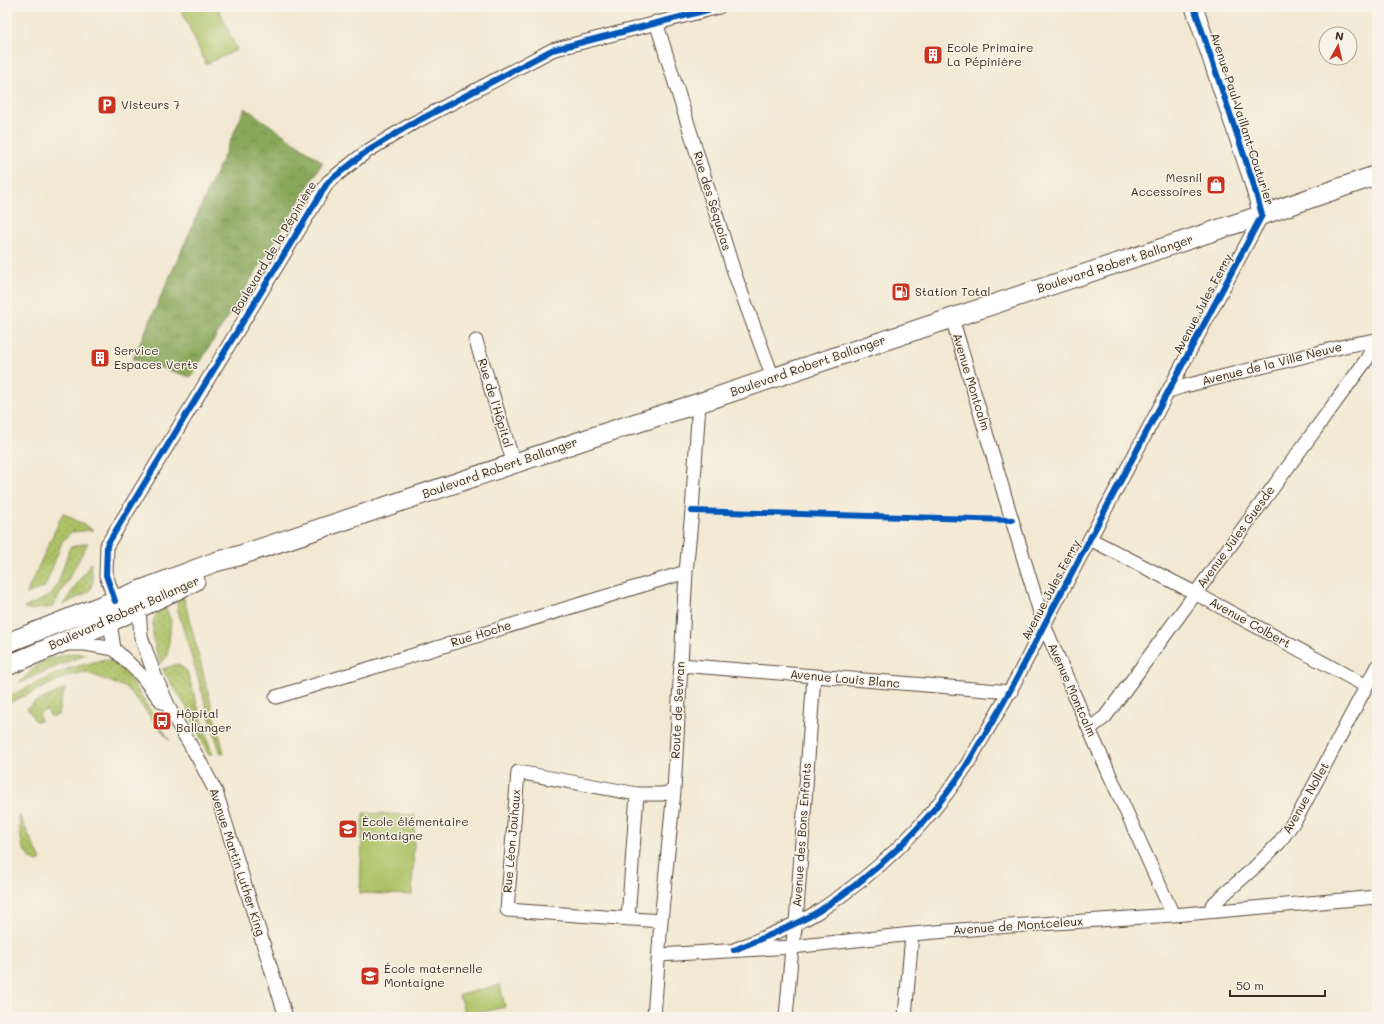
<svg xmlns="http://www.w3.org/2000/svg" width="1384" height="1024" font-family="Mali,sans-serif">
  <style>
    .grass { fill: url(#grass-dots); stroke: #747642 }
    .forest { fill: url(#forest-crowns); stroke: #62693c }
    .pitch { fill: #adc266; stroke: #747642 }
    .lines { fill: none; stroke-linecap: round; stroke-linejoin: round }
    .minor-casing { stroke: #574639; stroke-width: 15 }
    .tertiary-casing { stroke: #574639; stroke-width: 19 }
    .secondary-casing { stroke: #574639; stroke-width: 21 }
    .minor { stroke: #fff; stroke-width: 13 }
    .tertiary { stroke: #fff; stroke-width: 17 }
    .secondary { stroke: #fff; stroke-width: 19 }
    .cycleway-casing { stroke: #f7f3e8; stroke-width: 8 }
    .cycleway { stroke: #0057b8; stroke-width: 6 }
    .labels { text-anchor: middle; stroke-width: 3; stroke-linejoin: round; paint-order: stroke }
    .poi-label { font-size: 12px; fill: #3b2a1e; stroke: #f7f3e8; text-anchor: start }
    .street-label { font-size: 12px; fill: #3b2a1e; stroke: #f7f3e8 }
  </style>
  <defs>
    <pattern id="grass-dots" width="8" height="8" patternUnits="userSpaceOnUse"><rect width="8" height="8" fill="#adc266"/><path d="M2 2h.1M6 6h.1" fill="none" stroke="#8e9e53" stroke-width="1.8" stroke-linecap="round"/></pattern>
    <pattern id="forest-crowns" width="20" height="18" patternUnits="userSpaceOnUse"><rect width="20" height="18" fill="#8aa85b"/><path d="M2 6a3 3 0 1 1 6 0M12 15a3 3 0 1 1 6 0" fill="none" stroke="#72894b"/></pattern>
  </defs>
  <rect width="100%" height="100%" fill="#f7f3e8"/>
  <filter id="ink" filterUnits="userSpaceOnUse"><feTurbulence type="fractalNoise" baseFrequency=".025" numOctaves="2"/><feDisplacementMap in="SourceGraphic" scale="8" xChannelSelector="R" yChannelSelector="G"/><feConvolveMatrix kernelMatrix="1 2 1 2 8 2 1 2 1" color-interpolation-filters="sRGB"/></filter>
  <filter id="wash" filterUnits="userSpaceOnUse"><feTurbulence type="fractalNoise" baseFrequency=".012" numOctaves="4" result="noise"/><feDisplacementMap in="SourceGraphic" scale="16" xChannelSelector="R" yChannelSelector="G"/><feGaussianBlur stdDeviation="0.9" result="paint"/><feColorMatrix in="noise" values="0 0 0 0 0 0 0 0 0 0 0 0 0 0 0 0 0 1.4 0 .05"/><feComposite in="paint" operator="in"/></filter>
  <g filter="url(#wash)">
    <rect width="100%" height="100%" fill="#f3e8d2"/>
    <path class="grass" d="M63,513L93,530L71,532L62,542L45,587L26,594Z
      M88,543L53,607L29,610L24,608L51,595L58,583L70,547Z
      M91,563L93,581L90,591L63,605Z
      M183,595L224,753L220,752L178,611L177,602Z
      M165,605L171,621L169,641L167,657L160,664C155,646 144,617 165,605Z
      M72,653L86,654L19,683L43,660Z
      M105,659L116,663L127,674L170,741L127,688L85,672L68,676L7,704V697L67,669Z
      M178,664L187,671L212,754H208L189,711L162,669Z
      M66,688L61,700L58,715L51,717L47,710L39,713L41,721H35L27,708L34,703Z
      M19,815L41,860L37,862C18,853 21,833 19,815Z"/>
    <path class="forest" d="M245,108L323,162L191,377L133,359Z"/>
    <path class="pitch" d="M180,7H218L237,50L206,64Z
      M363,813L415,815L412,895L360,893Z
      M500,985L505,1007L465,1016L459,995Z"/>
  </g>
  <g filter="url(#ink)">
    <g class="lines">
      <defs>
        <path id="minor" d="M656,22L735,275L773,378
          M952,318L1012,520L1044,625L1089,729L1173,915
          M476,341L514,464
          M1169,391L1181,387L1349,345L1377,340
          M1090,539L1195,593L1366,686
          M115,601L106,575L107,545L328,182L366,152L410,125L552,50L719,7
          M132,606L139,608L141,637L155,676L172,714L198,758L216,792L286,1017
          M112,614L110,622L114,649L140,674L162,702
          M64,644H85L114,649
          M680,665L1011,692
          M276,697L686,572
          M1089,729L1105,717L1367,359L1376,340
          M637,794H662L674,791
          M1213,911L1212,905L1255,867L1279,843L1299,814L1377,666
          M628,919L637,794L518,772L507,910L661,921
          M734,950C762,938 793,927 819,911C874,875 923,829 960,775C967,765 973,755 979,744C1003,705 1024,666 1044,625L1262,215
          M659,955L792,947L912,934L995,927L1173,915L1377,897
          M654,1017L661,921L674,791L686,572L692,511L699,403
          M786,1017L792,947L796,923L814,676
          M905,1017L912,934"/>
        <path id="tertiary" d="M1194,7L1252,179L1262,215"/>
        <path id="secondary" d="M7,643L141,590L215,562L238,556L608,432L699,403L853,351L1262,215L1377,175
          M7,666L110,622L195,581"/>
      </defs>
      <use href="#minor" class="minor-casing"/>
      <use href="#tertiary" class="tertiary-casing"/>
      <use href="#secondary" class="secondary-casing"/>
      <use href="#minor" class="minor"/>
      <use href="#tertiary" class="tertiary"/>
      <use href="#secondary" class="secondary"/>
      <defs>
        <path id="cycleway" d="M692,511L1012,520
          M115,601L106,575L107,545L328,182L366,152L410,125L552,50L719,7
          M734,950C762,938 793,927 819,911C874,875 923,829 960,775C967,765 973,755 979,744C1003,705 1024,666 1044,625L1262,215L1252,179L1194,7"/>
      </defs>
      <use href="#cycleway" class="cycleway-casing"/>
      <use href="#cycleway" class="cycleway"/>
    </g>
  </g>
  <defs>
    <symbol id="building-square" viewBox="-11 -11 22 22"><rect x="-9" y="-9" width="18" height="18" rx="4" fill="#c8321e" stroke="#f7f3e8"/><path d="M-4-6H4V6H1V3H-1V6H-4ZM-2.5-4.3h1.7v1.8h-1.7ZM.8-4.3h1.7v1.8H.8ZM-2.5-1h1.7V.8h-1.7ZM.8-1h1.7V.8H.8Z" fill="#fff"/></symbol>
    <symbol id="parking-square" viewBox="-11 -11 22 22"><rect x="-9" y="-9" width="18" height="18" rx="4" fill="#c8321e" stroke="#f7f3e8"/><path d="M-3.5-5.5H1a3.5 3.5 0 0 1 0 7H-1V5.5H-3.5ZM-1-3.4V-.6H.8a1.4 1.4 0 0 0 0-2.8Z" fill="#fff"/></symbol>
    <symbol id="shop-square" viewBox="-11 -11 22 22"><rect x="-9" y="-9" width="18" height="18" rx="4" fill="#c8321e" stroke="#f7f3e8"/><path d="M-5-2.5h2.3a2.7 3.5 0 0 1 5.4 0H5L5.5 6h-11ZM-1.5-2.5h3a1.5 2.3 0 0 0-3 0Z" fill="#fff"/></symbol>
    <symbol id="fuel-square" viewBox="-11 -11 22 22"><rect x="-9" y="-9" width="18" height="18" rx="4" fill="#c8321e" stroke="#f7f3e8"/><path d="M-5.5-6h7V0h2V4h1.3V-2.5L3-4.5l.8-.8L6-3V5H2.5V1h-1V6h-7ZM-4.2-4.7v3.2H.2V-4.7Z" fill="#fff"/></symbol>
    <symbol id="bus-square" viewBox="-11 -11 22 22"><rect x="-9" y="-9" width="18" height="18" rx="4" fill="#c8321e" stroke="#f7f3e8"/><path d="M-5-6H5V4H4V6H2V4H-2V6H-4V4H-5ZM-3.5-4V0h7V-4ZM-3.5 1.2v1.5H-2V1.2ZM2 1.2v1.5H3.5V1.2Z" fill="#fff"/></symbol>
    <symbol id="school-square" viewBox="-11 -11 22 22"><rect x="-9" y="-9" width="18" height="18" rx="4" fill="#c8321e" stroke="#f7f3e8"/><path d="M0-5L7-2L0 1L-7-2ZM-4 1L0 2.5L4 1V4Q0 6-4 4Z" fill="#fff"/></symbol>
  </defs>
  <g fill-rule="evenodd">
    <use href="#building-square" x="922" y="44" width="22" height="22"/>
    <use href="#parking-square" x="96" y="94" width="22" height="22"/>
    <use href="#shop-square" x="1205" y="174" width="22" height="22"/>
    <use href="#fuel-square" x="890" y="281" width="22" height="22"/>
    <use href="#building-square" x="89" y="347" width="22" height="22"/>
    <use href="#bus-square" x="151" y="710" width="22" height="22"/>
    <use href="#school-square" x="337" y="818" width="22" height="22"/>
    <use href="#school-square" x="359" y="965" width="22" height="22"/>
  </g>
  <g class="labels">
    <g class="poi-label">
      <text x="947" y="52">Ecole Primaire<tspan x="947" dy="14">La Pépinière</tspan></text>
      <text x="121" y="109">Visteurs 7</text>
      <text x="1202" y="182" text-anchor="end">Mesnil<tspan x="1202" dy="14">Accessoires</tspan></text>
      <text x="915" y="296">Station Total</text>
      <text x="114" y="355">Service<tspan x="114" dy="14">Espaces Verts</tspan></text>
      <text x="176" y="718">Hôpital<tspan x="176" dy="14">Ballanger</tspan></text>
      <text x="362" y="826">École élémentaire<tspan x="362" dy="14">Montaigne</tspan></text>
      <text x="384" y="973">École maternelle<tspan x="384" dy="14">Montaigne</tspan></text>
    </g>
    <g class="street-label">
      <text transform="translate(1242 119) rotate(72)" y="4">Avenue Paul Vaillant-Couturier</text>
      <text transform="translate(712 201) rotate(73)" y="4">Rue des Séquoias</text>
      <text transform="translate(274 248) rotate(-59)" y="4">Boulevard de la Pépinière</text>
      <text transform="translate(1115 264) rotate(-18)" y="4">Boulevard Robert Ballanger</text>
      <text transform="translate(1203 304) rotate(-62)" y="4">Avenue Jules Ferry</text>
      <text transform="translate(1272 364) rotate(-14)" y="4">Avenue de la Ville Neuve</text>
      <text transform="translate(808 366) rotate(-19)" y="4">Boulevard Robert Ballanger</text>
      <text transform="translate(971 382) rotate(73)" y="4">Avenue Montcalm</text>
      <text transform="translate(495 403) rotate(73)" y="4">Rue de l'Hôpital</text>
      <text transform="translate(500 468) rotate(-19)" y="4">Boulevard Robert Ballanger</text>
      <text transform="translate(1236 537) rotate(-54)" y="4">Avenue Jules Guesde</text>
      <text transform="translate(1051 590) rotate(-62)" y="4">Avenue Jules Ferry</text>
      <text transform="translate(124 613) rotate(-24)" y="4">Boulevard Robert Ballanger</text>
      <text transform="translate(1250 623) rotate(29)" y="4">Avenue Colbert</text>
      <text transform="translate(481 634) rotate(-17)" y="4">Rue Hoche</text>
      <text transform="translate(845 679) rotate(5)" y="4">Avenue Louis Blanc</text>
      <text transform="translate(1072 690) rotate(66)" y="4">Avenue Montcalm</text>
      <text transform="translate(678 710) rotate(-87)" y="4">Route de Sevran</text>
      <text transform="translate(1306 798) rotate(-60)" y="4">Avenue Nollet</text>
      <text transform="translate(802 835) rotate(-86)" y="4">Avenue des Bons Enfants</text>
      <text transform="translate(512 841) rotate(-85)" y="4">Rue Léon Jouhaux</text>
      <text transform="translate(237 862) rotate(72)" y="4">Avenue Martin Luther King</text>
      <text transform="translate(1018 926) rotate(-4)" y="4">Avenue de Montceleux</text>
    </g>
  </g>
  <rect width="1384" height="1024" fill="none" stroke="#f7f3e8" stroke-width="24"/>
  <g transform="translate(1338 46) rotate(8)"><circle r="19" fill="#f7f3e8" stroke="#aca397"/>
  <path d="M0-3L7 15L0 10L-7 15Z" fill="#c8321e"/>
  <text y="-6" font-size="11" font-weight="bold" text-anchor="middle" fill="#3b2a1e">N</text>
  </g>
  <path d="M1230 990v6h95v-6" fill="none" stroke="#3b2a1e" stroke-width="2"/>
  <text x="1236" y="990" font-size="12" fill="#3b2a1e" stroke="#f7f3e8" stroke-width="3" paint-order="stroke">50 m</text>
</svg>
